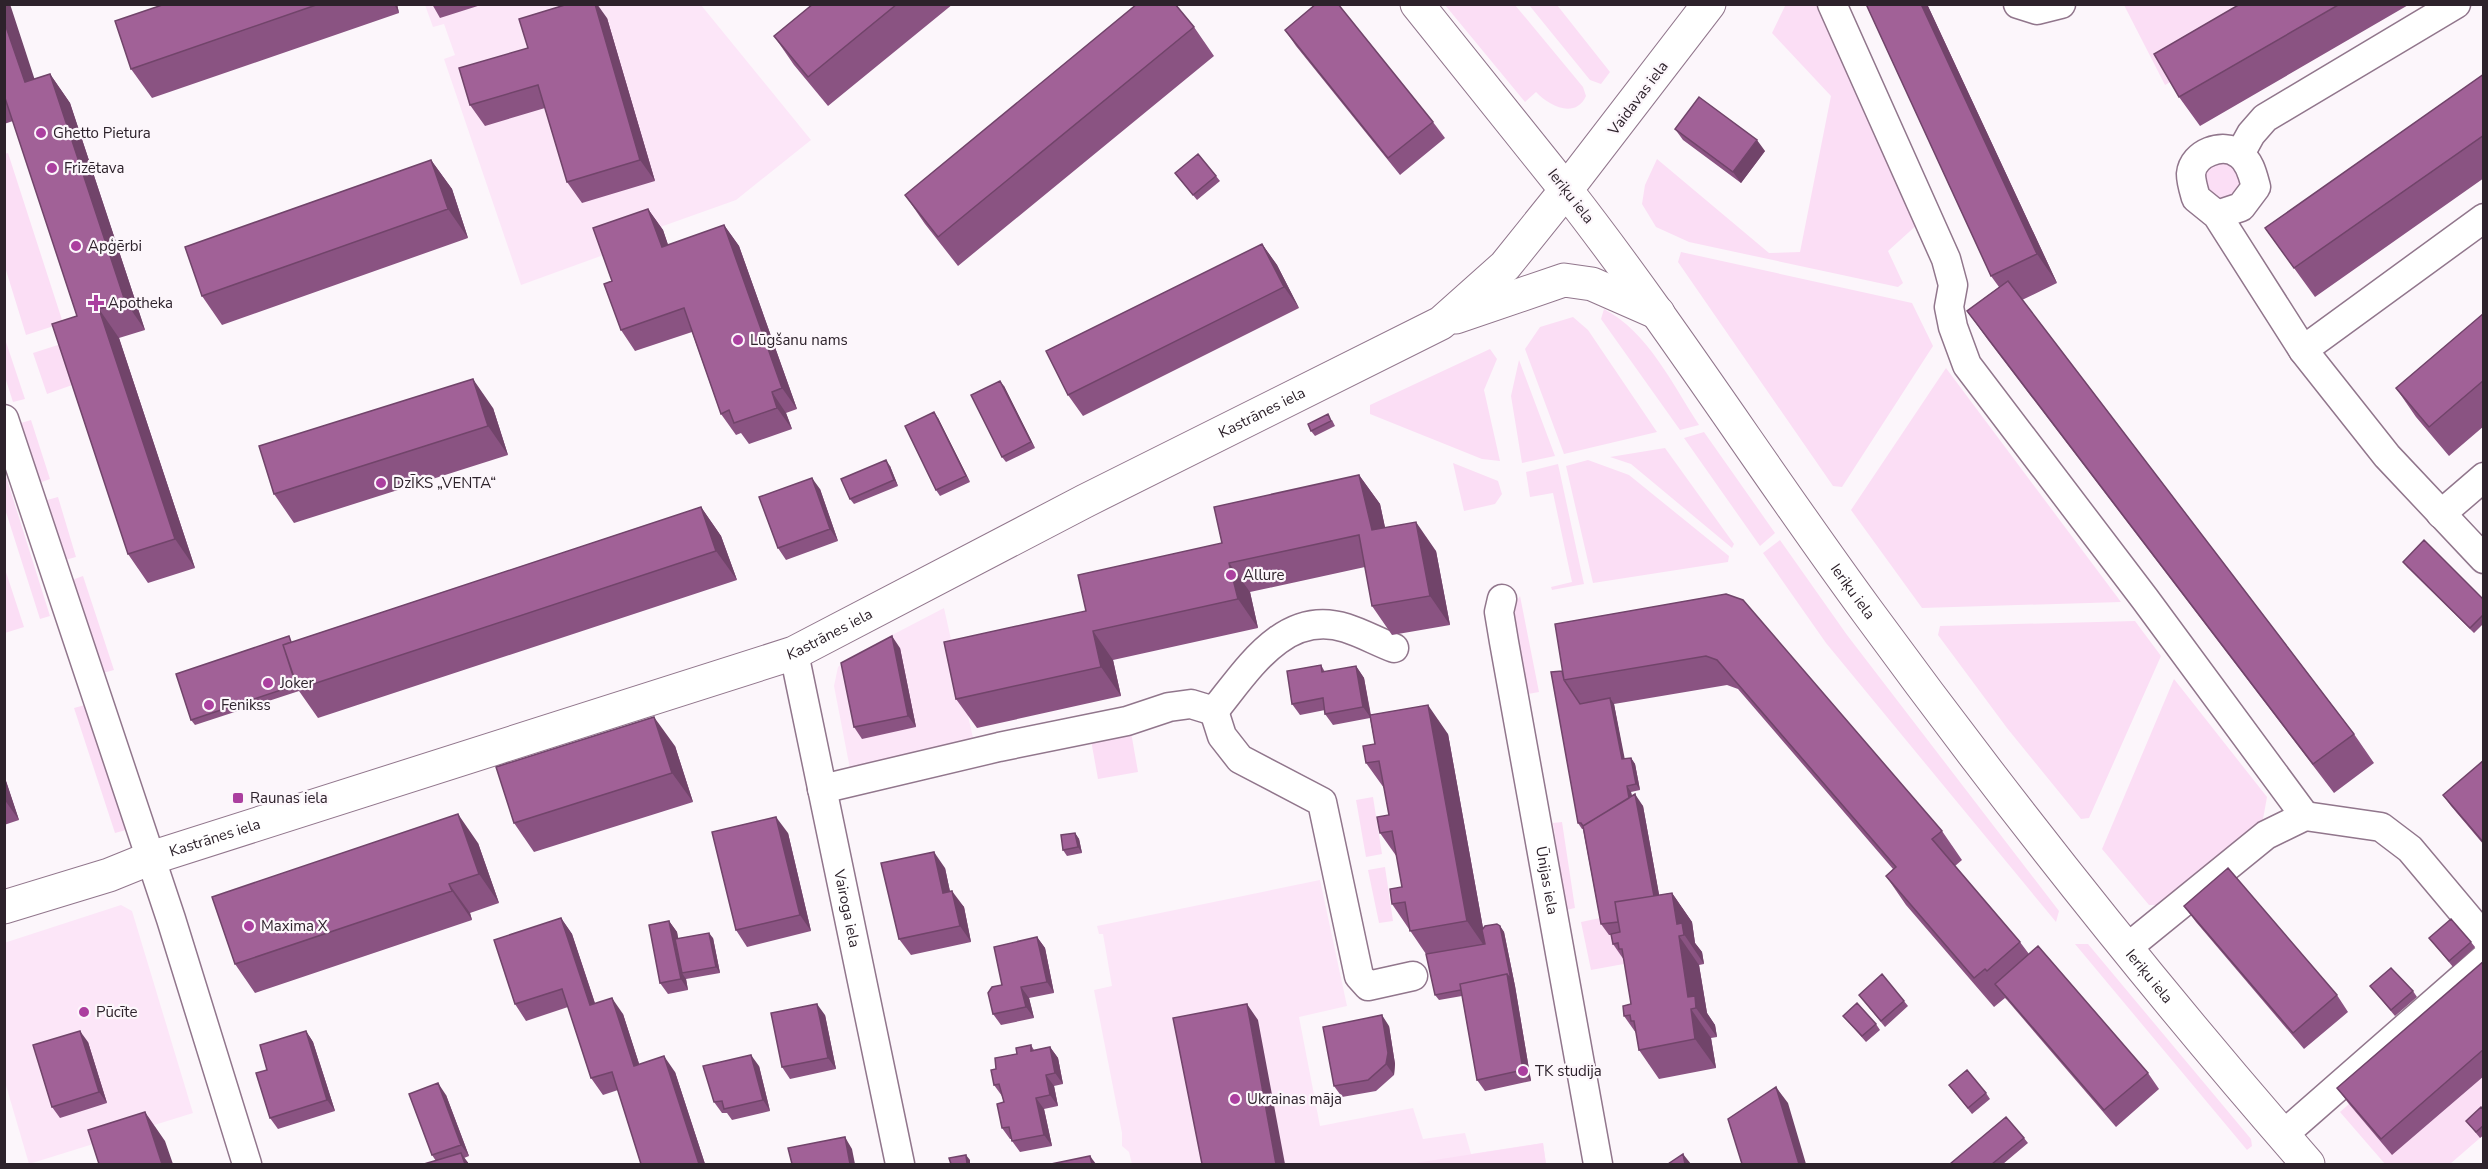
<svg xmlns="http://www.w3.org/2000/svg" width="2488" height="1169" font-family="'Nunito Sans',sans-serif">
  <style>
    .built { fill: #fce6f8 }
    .green { fill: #fbdef5 }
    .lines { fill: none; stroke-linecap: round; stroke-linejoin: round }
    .street-casing { stroke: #91768c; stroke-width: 31 }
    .secondary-casing { stroke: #91768c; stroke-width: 35 }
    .primary-casing { stroke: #91768c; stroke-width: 35 }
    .street { stroke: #fff; stroke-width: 28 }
    .secondary { stroke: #fff; stroke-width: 33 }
    .primary { stroke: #fff; stroke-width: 33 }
    .wall { fill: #8a5382 }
    .shaded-wall { fill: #71446a }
    .building { fill: #a16197; stroke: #71446a; stroke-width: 1.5 }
    .poi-dot { fill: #ab3f9f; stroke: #fcf6fb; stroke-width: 2 }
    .labels { text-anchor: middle; stroke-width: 4.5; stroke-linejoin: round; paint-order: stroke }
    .street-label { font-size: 15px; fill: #2d222b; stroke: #fcf6fb }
    .poi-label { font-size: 15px; fill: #2d222b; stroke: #fcf6fb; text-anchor: start }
  </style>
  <rect width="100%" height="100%" fill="#fcf6fb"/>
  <path class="built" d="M425,5H701L811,140L736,200L607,246L609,253L521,285L444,59L455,55L444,24L433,27Z
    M944,608L975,747L851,774L834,686L838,667L848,658Z
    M1320,880L1347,1006L1299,1017L1320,1126L1413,1108L1423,1139L1465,1133L1471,1154L1543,1143L1546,1164H1132L1129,1152L1122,1146V1133L1094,990L1112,986L1103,934H1099L1097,926Z
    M121,905L132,911L193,1113L29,1164L5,1082L4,943Z"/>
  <path class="green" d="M1786,4L1820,5L1919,223L1888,251L1903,283L1898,287L1689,242L1656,227L1642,204L1645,185L1657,159L1769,253L1800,252L1831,96L1772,33Z
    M1445,5H1515L1583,87L1586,96C1575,120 1548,105 1536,92L1525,102Z
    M1529,5H1557L1610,72L1601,84L1590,80Z
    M2124,5H2304L2165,85Z
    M8,153L63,323L26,335L5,267L4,154Z
    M2212,160C2231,161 2235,168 2243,185L2235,200L2218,203L2204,194L2201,172Z
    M1681,252L1912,303L1933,346L1842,487L1833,486L1678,262Z
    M1604,309C1648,332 1673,385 1699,425L1680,430L1601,319Z
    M1573,317L1588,330L1657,432L1564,454L1525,349L1540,327Z
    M4,336L25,399L13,402L5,377Z
    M61,344L75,384L47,394L33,353Z
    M1490,349L1497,359L1484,390L1500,461L1482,459L1370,414V405Z
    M1519,360L1555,456L1522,463L1511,396Z
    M1946,368L2121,602L1922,608L1851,510Z
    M31,420L50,479L39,483L21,423Z
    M1704,432L1775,533L1760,546L1684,438Z
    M1665,448L1734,544L1732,548L1631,464L1610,457Z
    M1588,460L1629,475L1729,556L1728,562L1593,583L1566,466Z
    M1453,463L1498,481L1502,494L1495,504L1464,511Z
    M1558,464L1584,584L1552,590L1551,587L1572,582L1553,493L1530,497L1526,472Z
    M5,473L50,616L40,619L5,509Z
    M58,497L76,557L65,560L47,500Z
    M1780,540L1847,635L2059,911L2056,922L1826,643L1763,553Z
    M4,566L24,627L5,633H4Z
    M83,576L114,670L103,673L72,580Z
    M1520,596L1539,692L1528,694L1511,610Z
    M2135,621L2161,656L2089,818L2081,819L2007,728L1938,635L1940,626Z
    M2174,679L2267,797L2263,819L2161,905H2149L2102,849Z
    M85,705L126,830L115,833L74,708Z
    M1131,732L1138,772L1098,779L1091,740Z
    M1373,797L1382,854L1366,857L1356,800Z
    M1562,822L1575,908L1566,910L1553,823Z
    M1385,867L1393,921L1379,923L1368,870Z
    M1605,917L1635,931L1640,961L1591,970L1581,922Z
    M2075,944H2088L2251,1139L2252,1146L2247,1150Z
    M2483,1076V1115L2470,1127L2480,1138L2450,1164H2385L2340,1112L2349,1104Z
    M1543,1143L1546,1164H1409Z"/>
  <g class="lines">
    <defs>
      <g id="street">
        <path d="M1832,4L1946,259L1953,285L1949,307L1953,327L1967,365L2145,599L2305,816"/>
        <path d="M2018,4L2037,10L2061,4"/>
        <path d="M2240,154L2251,134L2265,118L2456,4"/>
        <path d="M2217,215L2241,207L2256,187C2253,176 2250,161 2239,154C2223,142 2193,153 2191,174C2191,182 2194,191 2196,198L2217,215L2303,350L2387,456L2484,559"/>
        <path d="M2303,350L2484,218"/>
        <path d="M4,419L171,919L247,1164"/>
        <path d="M2441,514L2484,477"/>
        <path id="s1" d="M1502,599L1499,612L1504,642L1598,1164"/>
        <path id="s2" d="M794,653L900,1164"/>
        <path d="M1214,711L1222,736L1240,759L1322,802L1359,976L1368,986L1413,976"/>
        <path d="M822,789L999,747L1127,721L1169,707L1191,704L1214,711C1247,671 1284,608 1346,628C1362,633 1378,642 1394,648"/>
        <path d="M2127,948L2266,835L2305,816L2381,827L2410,849L2484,937"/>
        <path d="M2283,1135L2484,959"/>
      </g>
      <g id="secondary">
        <path d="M1456,317L1564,280L1592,284L1658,313"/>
        <path id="s3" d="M4,907L109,875L151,858L794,653L1085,501L1441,323L1505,266L1566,190L1417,4"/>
      </g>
      <g id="primary">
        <path id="s4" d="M1709,4L1566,190C1672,326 1765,472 1867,611C2006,801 2153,987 2308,1164"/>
      </g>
    </defs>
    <use href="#street" class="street-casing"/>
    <use href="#secondary" class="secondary-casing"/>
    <use href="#primary" class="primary-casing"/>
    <use href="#street" class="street"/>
    <use href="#secondary" class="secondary"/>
    <use href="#primary" class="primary"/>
  </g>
  <path class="wall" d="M4,4L34,79L50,74L70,103L145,330L119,338L195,568L148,583L128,554L77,316L13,121L4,124Z
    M165,4H397L399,13L152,98L131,69Z
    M432,4H484L440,18Z
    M813,4H953L828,106L794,65L774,36Z
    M1866,4H1927L2057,283L2022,300L2354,734L2374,763L2334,793L1988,340L1967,311L1999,287L1991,276Z
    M2240,4H2410L2200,126L2179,97Z
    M607,18L655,181L582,203L567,182L545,108L485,126L470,105L528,48Z
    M1194,27L1214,56L958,266L925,224L905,195Z
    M1285,30L1433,122L1445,138L1400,175L1296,46Z
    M2484,74V178L2315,297L2265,228Z
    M1675,129L1765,151L1741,183L1683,140Z
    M431,160L452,189L468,238L222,325L202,296Z
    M1175,173L1216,176L1220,181L1197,200Z
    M648,209L663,230L668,245L724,225L739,246L797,409L786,413L792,429L749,444L741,433L736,435L721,414L692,332L635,351L621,330L612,281Z
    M1262,244L1277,265L1299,308L1083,416L1068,395Z
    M2484,313V426L2449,456L2416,417L2396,388Z
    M1004,386L1035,448L1006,462L1002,457Z
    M493,408L508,455L294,523L274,494Z
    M938,418L970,482L940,496L936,490Z
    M1332,420L1335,426L1315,436L1311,431Z
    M890,466L898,486L854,504L850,499Z
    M1359,475L1380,504L1385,528L1436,551L1450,625L1392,635L1372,606L1365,567L1250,592L1258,628L1113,660L1121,696L977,728L956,699L1222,543Z
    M820,489L838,541L786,560L778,548Z
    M701,507L721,536L737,580L318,718L299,691L195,725L191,720L292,642Z
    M2403,562L2484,600V623L2474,633L2407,567Z
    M1726,594L1942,831L1962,860L1955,866L2020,942L2029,954L2148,1073L2159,1089L2116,1127L2007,1000L2005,998L1994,1007L1906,905L1886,876L1893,869L1738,689L1727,685L1614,704L1624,759L1631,758L1635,764L1640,790L1631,792L1632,796L1643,806L1659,895L1672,893L1692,922L1695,943L1702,952L1704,964L1699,965L1707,1013L1715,1025L1717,1037L1711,1038L1716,1068L1659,1079L1639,1050L1636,1033L1624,1016L1631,1004L1624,960L1613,944L1611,935H1609L1601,924L1583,829H1582L1578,823L1562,671Z
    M900,648L916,727L862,739L854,727Z
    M1321,665L1325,672L1356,666L1364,678L1371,715L1448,734L1483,928L1500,926L1504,932L1515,986L1531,1081L1485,1091L1477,1080L1462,996L1439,1000L1435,995L1426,954L1392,904L1402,887L1397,857L1380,833L1389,815L1384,788L1366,763L1375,744L1370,718L1333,725L1325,714V710L1300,715L1292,704Z
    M675,746L693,802L534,852L514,823Z
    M2484,760V845L2451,806L2443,795Z
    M4,775L19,820L4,825Z
    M788,833L811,931L747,947L736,930Z
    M1075,833L1079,839L1082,853L1067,856L1063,850Z
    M478,843L499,903L470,913L472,920L255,993L235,964Z
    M945,868L950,892L964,907L971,942L911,955L899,939Z
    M2184,906L2337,995L2348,1012L2304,1049L2196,922Z
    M561,918L572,934L595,1003L623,1014L639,1064L675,1072L705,1164H641L618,1090L603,1095L591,1078L568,1007L526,1021L515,1004Z
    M669,921L677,932L678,939L713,938L720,973L686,979L688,990L668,994L660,983Z
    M1037,937L1045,948L1054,993L1029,998L1034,1018L1001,1025L993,1014L1002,985Z
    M2429,938L2471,942L2475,947L2453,967Z
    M2484,961V1076L2392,1155L2349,1104L2337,1088Z
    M2370,986L2413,991L2417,997L2395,1016Z
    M1859,995L1904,1001L1908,1006L1885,1027Z
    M825,1015L836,1069L790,1079L782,1067Z
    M1843,1016L1876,1024L1880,1030L1866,1042Z
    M1389,1026L1395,1064L1394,1075L1376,1091L1342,1097L1334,1086Z
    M306,1031L313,1042L335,1111L278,1129L270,1118L267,1070Z
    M88,1042L107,1103L60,1118L52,1107Z
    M1031,1045L1034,1050L1050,1047L1058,1058L1063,1084L1054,1086L1058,1106L1044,1109L1052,1146L1020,1152L1012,1141L1011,1139H1010L1002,1128L1004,1102L1002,1096L994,1085L996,1069Z
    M759,1066L770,1111L732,1120L727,1113H722L714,1102Z
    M1949,1085L1986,1093L1990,1099L1972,1114Z
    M446,1095L469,1156L464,1158L469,1164H424L436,1161L432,1155Z
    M2484,1110V1135L2480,1138L2466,1121Z
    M2024,1138L2028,1143L2003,1164H1950Z"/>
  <path class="shaded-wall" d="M4,4H10L45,111L25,82L4,21Z
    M394,4H397L399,13Z
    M595,4H597L607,18L655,181L640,160Z
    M1921,4H1927L2057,283L2037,254Z
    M50,74L70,103L145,330L125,301Z
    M1757,140L1765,151L1741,183L1733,172Z
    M431,160L452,189L468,238L448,209Z
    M648,209L663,230L676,268L662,247Z
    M724,225L739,246L797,409L782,388Z
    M1262,244L1277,265L1299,308L1284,287Z
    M99,309L119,338L195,568L175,539Z
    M473,379L493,408L508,455L488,426Z
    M1000,381L1004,386L1035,448L1031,442Z
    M772,392L786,413L792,429L777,408Z
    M934,412L938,418L970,482L966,476Z
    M886,460L890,466L898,486L894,480Z
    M1359,475L1380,504L1392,559L1372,530Z
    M812,478L820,489L838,541L830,529Z
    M701,507L721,536L737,580L716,551Z
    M1416,522L1436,551L1450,625L1430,596Z
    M1229,563L1250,592L1258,628L1238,599Z
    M1093,631L1113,660L1121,696L1101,667Z
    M892,636L900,648L916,727L908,716Z
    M1356,666L1364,678L1371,718L1363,707Z
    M1610,698L1614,704L1626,765L1622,759Z
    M1428,705L1448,734L1487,950L1467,921Z
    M654,717L675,746L693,802L672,773Z
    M1631,758L1635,764L1640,790L1636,784Z
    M4,775L19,820L4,799Z
    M1627,786L1631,792L1635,811L1631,805Z
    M1635,794L1643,806L1665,927L1658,915Z
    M458,814L478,843L499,903L479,874Z
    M776,817L788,833L811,931L800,915Z
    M1075,833L1079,839L1082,853L1078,847Z
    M934,852L945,868L954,910L943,893Z
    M449,884L470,913L472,920L452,891Z
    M952,891L964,907L971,942L960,926Z
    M1672,893L1692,922L1695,943L1702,952L1704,964L1677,924Z
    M561,918L572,934L601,1022L590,1005Z
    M669,921L677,932L685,973H682L686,979L688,990L681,979Z
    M1500,926L1504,932L1515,986L1531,1081L1523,1070L1507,974Z
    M709,933L713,938L720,973L716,967Z
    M1679,936L1699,965L1707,1013L1715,1025L1717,1037L1688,997Z
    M1037,937L1045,948L1054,993L1047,982Z
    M1021,987L1029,998L1034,1018L1026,1007Z
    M612,998L623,1014L645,1082L634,1066Z
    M817,1004L825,1015L836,1069L828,1058Z
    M1247,1004L1258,1020L1285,1164H1276Z
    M1691,1009L1711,1038L1716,1068L1695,1039Z
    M1382,1015L1389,1026L1395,1064L1394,1075L1386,1064Z
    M80,1031L88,1042L107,1103L99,1092Z
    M306,1031L313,1042L335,1111L327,1100Z
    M1050,1047L1058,1058L1063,1084L1055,1073Z
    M751,1055L759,1066L770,1111L763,1100Z
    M664,1056L675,1072L705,1164H699Z
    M1046,1075L1054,1086L1058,1106L1050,1095Z
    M438,1083L446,1095L469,1156L461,1145Z
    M1776,1087L1788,1103L1806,1164H1799Z
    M1036,1098L1044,1109L1052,1146L1044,1135Z
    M145,1112L165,1141L173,1164H162Z
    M845,1137L852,1149L855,1164H850Z
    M461,1153L469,1164H465Z
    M1683,1154L1691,1164H1685Z
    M966,1155L970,1160V1164H967Z
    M1090,1156L1096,1164H1092Z"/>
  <path class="building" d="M165,4H319L131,69L115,21Z
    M568,4H595L640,160L567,182L538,85L470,105L459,68L528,48L519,19Z
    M813,4H897L808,77L774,36Z
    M1137,4H1175L1194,27L938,237L905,195Z
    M1316,4H1338L1433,122L1388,158L1285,30Z
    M1866,4H1921L2037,254L1991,276Z
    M2240,4H2340L2179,97L2154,54Z
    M4,21L25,82L50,74L125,301L99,309L175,539L128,554L52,324L77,316L4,95Z
    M2484,74V135L2294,268L2265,228Z
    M1699,97L1757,140L1733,172L1675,129Z
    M1198,154L1216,176L1193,195L1175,173Z
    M431,160L448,209L202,296L185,247Z
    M648,209L662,247L724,225L782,388L772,392L777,408L734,423L729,410L721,414L684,308L621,330L604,284L612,281L593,228Z
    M1262,244L1284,287L1068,395L1046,351Z
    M2008,281L2354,734L2313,764L1967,311Z
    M2484,313V380L2429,427L2396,388Z
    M473,379L488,426L274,494L259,446Z
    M1000,381L1031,442L1002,457L971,395Z
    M934,412L966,476L936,490L905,426Z
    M1328,414L1331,421L1311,431L1308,424Z
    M886,460L894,480L850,499L841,479Z
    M1359,475L1372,530L1416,522L1430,596L1372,606L1359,535L1229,563L1238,599L1093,631L1101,667L956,699L944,642L1086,611L1078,575L1222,543L1214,507Z
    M812,478L830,529L778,548L759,497Z
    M701,507L716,551L298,689L283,645Z
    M2424,540L2484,600V614L2470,628L2403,562Z
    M1726,594L1743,600L1942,831L1932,839L2020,942L1987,971L1985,969L1974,978L1886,876L1896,867L1717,660L1706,656L1564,680L1555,624Z
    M289,636L291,642L283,645L296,685L191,720L176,674Z
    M892,636L908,716L854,727L841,663Z
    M1321,665L1322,672L1356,666L1363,707L1325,714L1323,698L1292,704L1287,671Z
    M1562,671L1564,680L1580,704L1610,698L1622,759L1631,758L1636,784L1627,786L1629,798L1583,826L1581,823H1578L1551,672Z
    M1428,705L1467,921L1410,931L1405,902L1392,904L1390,889L1402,887L1392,831L1380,833L1379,828L1377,817L1389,815L1379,761L1366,763L1363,746L1375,744L1370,715Z
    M654,717L672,773L514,823L496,767Z
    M2484,760V843L2443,795Z
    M1635,794L1654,896L1615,902L1618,922L1601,924L1583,826Z
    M458,814L479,874L449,884L452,891L235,964L212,897Z
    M776,817L800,915L736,930L712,832Z
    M1075,833L1078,847L1063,850L1061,835Z
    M934,852L943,893L952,891L960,926L899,939L881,863Z
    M2228,868L2337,995L2293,1033L2184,906Z
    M1672,893L1677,924L1682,923L1684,935L1679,936L1688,997L1695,996L1696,1008L1691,1009L1695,1039L1639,1050L1634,1021H1631L1630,1015L1624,1016L1623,1006L1631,1004L1622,949H1619L1618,943L1613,944L1611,934L1620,932L1615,902Z
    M561,918L590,1005L612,998L634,1066L664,1056L699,1164H641L612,1072L591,1078L562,989L515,1004L494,940Z
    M2451,919L2471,942L2449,961L2429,938Z
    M669,921L681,979L660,983L649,925Z
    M1497,924L1500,926L1511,980L1507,974L1460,984L1461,990L1435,995L1426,954L1485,944L1482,930L1485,926Z
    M709,933L716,967L682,973L675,939Z
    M1037,937L1047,982L1021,987L1026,1007L993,1014L988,993L992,987L1002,985L994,947Z
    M2038,946L2148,1073L2104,1110L1995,984Z
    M2484,961V1049L2381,1139L2337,1088Z
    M2391,968L2413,991L2391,1010L2370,986Z
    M1507,974L1523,1070L1477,1080L1460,984Z
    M1882,974L1904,1001L1881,1021L1859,995Z
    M1857,1003L1876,1024L1862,1036L1843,1016Z
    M817,1004L828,1058L782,1067L771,1013Z
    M1247,1004L1276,1164H1202L1173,1018Z
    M1382,1015L1388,1053L1386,1064L1368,1080L1334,1086L1323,1027Z
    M80,1031L99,1092L52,1107L33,1045Z
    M306,1031L327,1100L270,1118L256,1073L267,1070L260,1045Z
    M1031,1045V1051L1050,1047L1055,1073L1046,1075L1050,1095L1036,1098L1044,1135L1012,1141L1009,1127L1002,1128L997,1104L1004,1102L999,1084L994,1085L991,1070L996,1069L995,1058L1017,1054L1016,1048Z
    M751,1055L763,1100L724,1109L722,1101L714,1102L703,1066Z
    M1967,1070L1986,1093L1968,1108L1949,1085Z
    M438,1083L461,1145L432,1155L409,1094Z
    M1776,1087L1799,1164H1742L1728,1119Z
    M2481,1107L2484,1110V1125L2476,1132L2466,1121Z
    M145,1112L162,1164H99L88,1130Z
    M2006,1117L2024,1138L1992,1164H1950Z
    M845,1137L850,1164H792L788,1148Z
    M461,1153L465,1164H424Z
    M1683,1154L1685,1164H1668Z
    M966,1155L967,1164H951L949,1158Z
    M1090,1156L1092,1164H1051Z"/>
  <g class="poi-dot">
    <circle cx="41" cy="133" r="6"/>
    <circle cx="52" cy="168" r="6"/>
    <circle cx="76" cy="246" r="6"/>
    <path d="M93 294h6v6h6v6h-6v6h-6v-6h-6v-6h6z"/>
    <circle cx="738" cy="340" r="6"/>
    <circle cx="381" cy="483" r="6"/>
    <circle cx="1231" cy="575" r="6"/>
    <circle cx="268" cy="683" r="6"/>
    <circle cx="209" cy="705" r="6"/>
    <rect x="232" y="792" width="12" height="12" rx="3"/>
    <circle cx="249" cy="926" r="6"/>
    <circle cx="84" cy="1012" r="6"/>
    <circle cx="1523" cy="1071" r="6"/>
    <circle cx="1235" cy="1099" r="6"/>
  </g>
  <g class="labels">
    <g class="street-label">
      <text transform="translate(1638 98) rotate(-53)" y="5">Vaidavas iela</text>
      <text transform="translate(1571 196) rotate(52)" y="5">Ieriķu iela</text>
      <text dy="5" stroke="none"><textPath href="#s3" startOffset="1356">Kastrānes iela</textPath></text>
      <text dy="5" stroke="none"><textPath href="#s4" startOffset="728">Ieriķu iela</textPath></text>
      <text dy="5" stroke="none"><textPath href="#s3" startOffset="870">Kastrānes iela</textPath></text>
      <text dy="5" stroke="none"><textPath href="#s3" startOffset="222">Kastrānes iela</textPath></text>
      <text dy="5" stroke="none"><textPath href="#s1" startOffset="286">Ūnijas iela</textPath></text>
      <text dy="5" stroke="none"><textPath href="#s2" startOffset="261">Vairoga iela</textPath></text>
      <text dy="5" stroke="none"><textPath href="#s4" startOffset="1214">Ieriķu iela</textPath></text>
    </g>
    <g class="poi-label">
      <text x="53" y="138">Ghetto Pietura</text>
      <text x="64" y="173">Frizētava</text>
      <text x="88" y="251">Apģērbi</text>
      <text x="108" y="308">Apotheka</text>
      <text x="750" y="345">Lūgšanu nams</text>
      <text x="393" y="488">DzĪKS „VENTA“</text>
      <text x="1243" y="580">Allure</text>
      <text x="280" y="688">Joker</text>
      <text x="221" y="710">Fenikss</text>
      <text x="250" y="803">Raunas iela</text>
      <text x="261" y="931">Maxima X</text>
      <text x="96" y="1017">Pūcīte</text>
      <text x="1535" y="1076">TK studija</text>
      <text x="1247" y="1104">Ukrainas māja</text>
    </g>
  </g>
  <rect width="2488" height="1169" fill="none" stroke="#2d222b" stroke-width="12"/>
</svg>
